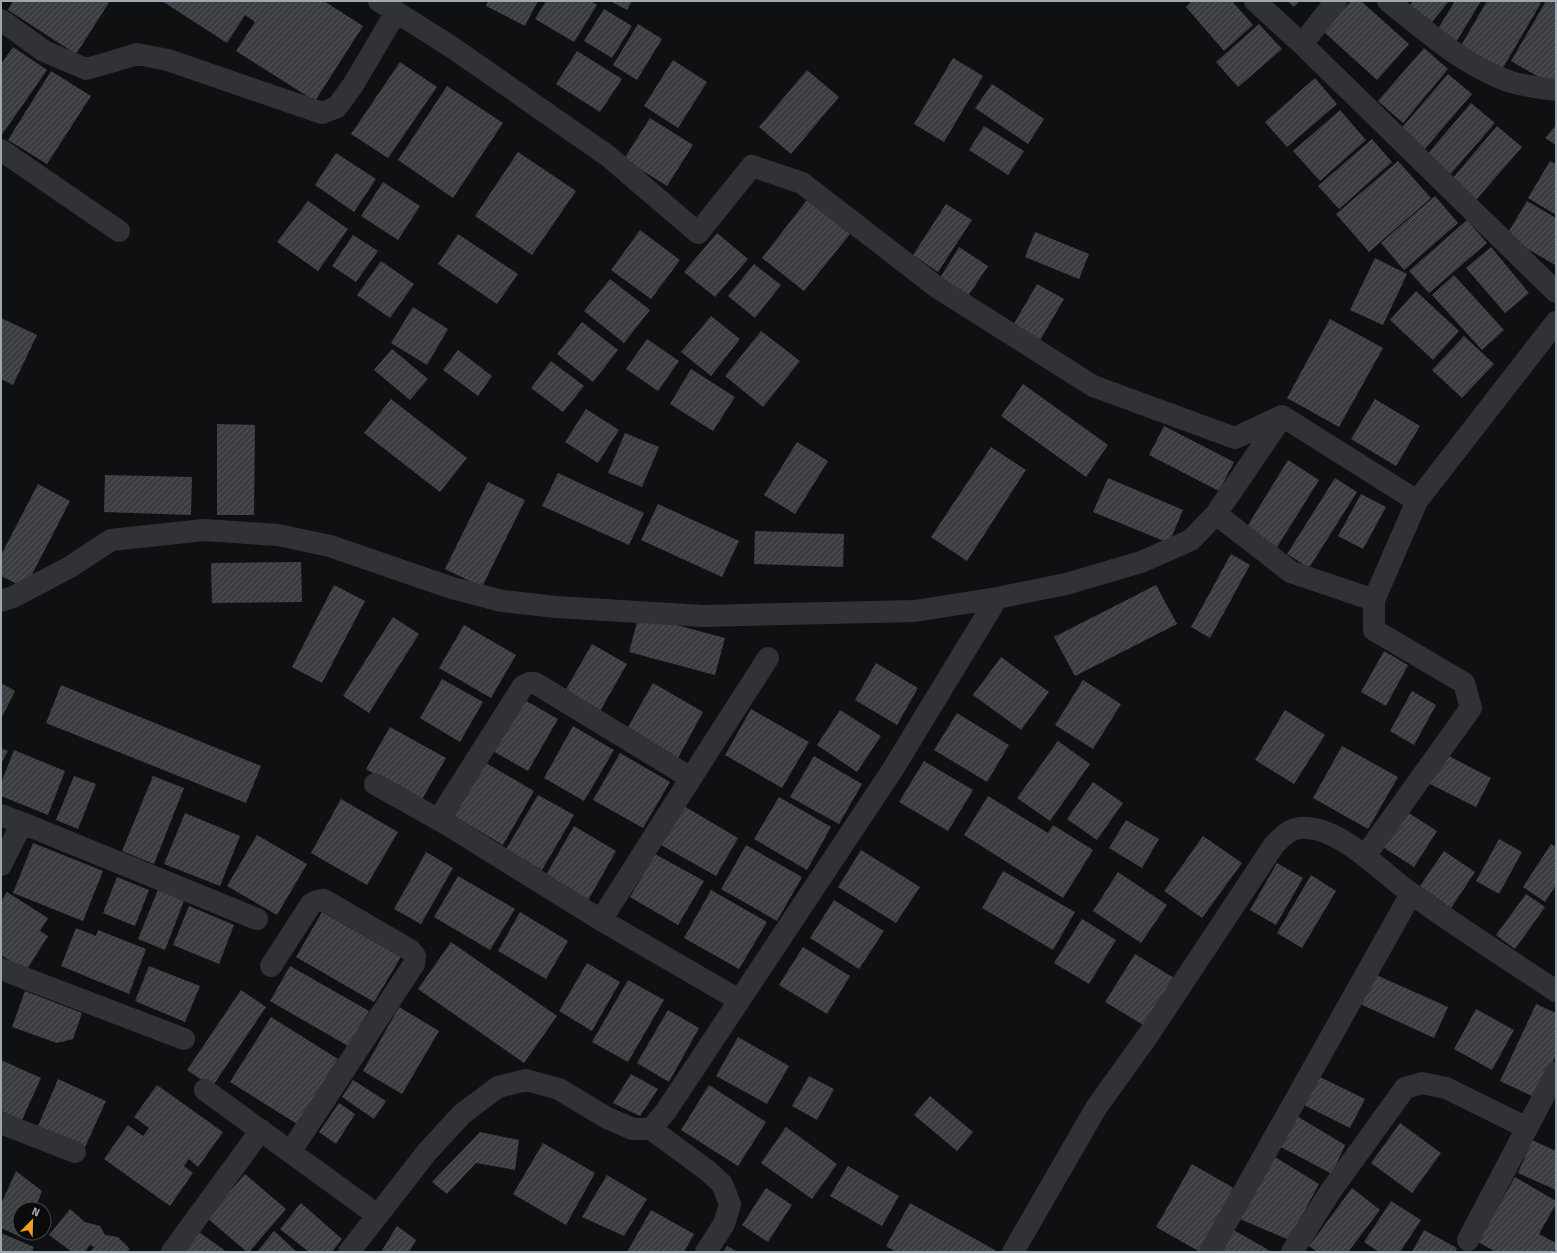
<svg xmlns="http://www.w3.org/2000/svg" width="1557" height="1253" font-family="'Fira Sans',sans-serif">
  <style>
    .building { fill: url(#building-hatch) }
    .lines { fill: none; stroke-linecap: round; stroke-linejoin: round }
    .minor { stroke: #303236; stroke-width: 22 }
  </style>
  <defs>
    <pattern id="building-hatch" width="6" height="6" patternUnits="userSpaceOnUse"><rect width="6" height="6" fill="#3b3d41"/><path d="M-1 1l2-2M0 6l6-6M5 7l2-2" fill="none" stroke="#54565a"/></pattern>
  </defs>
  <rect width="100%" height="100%" fill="#0f1011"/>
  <path class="building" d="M13,1H110L76,54L8,10Z
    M162,1H324L363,26L315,101L236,51L255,22L245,15L227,43Z
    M488,1H538L525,26L486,6Z
    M546,1H591L597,5L574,42L535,19Z
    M610,1H632L627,10Z
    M1192,1H1232L1253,25L1224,51L1186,7Z
    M1287,1H1300L1294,7Z
    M1351,1H1361L1409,44L1377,80L1323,31Z
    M1414,1H1449L1432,22L1410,5Z
    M1455,1H1481L1455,44L1436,32Z
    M1487,1H1537L1541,3L1500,73L1459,49Z
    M1546,1H1556V87L1511,61Z
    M604,9L632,26L612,58L584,41Z
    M638,24L662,39L637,80L613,65Z
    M1259,24L1282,49L1238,87L1216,62Z
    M13,47L47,70L1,136V64Z
    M1424,48L1448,69L1403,123L1378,101Z
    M577,51L622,79L600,112L556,84Z
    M953,58L983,76L944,142L914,124Z
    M673,60L707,82L678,128L644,106Z
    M400,62L437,87L388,158L351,134Z
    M807,70L839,97L791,154L759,127Z
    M51,71L91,96L47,164L8,140Z
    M1448,74L1472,94L1423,151L1399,131Z
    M1315,78L1337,104L1287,147L1265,122Z
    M992,84L1044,119L1028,144L975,108Z
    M447,86L503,123L453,198L398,160Z
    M1471,103L1495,123L1448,177L1425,157Z
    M1340,110L1366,140L1320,181L1293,151Z
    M650,118L693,145L667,186L624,159Z
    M1556,125V145L1545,138Z
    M984,126L1024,151L1008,175L969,150Z
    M1497,126L1522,147L1476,200L1452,179Z
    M1372,139L1392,162L1339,209L1318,186Z
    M518,152L576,191L532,255L475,216Z
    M336,153L376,179L354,212L315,185Z
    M1398,161L1431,198L1369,252L1336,214Z
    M1550,161L1556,164V215L1528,198Z
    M383,182L420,206L398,240L361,216Z
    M1435,196L1458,223L1404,270L1381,243Z
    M807,200L850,234L804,291L762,258Z
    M308,201L348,229L318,271L277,242Z
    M1527,201L1556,218L1555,265L1506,236Z
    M946,204L972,220L938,272L913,255Z
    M1467,220L1487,243L1429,293L1409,271Z
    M640,230L680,260L651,299L611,270Z
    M1035,232L1089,254L1079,279L1025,257Z
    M717,233L748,259L715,297L684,272Z
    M458,234L518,274L497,304L438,264Z
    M353,235L378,251L356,282L332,266Z
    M959,247L988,266L968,296L940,278Z
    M1491,247L1529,293L1505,313L1466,268Z
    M1375,258L1407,274L1383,325L1350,310Z
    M381,261L414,284L390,318L357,295Z
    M754,264L781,285L755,318L728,296Z
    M1454,275L1504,330L1482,350L1432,295Z
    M610,279L650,310L624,343L584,311Z
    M1037,284L1064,299L1039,342L1012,327Z
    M1416,291L1459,331L1433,360L1390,320Z
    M413,307L448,329L427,365L391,343Z
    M711,316L740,339L711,376L681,352Z
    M1,318L37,335L13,385L1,379Z
    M1330,319L1383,348L1339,427L1287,398Z
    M582,322L618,350L593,382L557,354Z
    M761,331L800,361L763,407L725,376Z
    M1464,336L1494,364L1462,398L1432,370Z
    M647,339L679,361L658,391L626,369Z
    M392,349L428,379L410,400L374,370Z
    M458,350L492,376L478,396L443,370Z
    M551,361L584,386L563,412L531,388Z
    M691,369L735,397L713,431L670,404Z
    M1023,384L1108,445L1086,477L1001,416Z
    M391,399L467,458L440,492L364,433Z
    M1375,399L1420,426L1396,466L1351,439Z
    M586,409L619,430L598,463L565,442Z
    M217,424L255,425L254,515H217Z
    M1164,426L1234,462L1219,491L1149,455Z
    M625,433L659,447L642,487L608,473Z
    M797,442L828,461L795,514L764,495Z
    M991,447L1026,470L967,561L931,537Z
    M1288,460L1319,480L1274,552L1245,530Z
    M558,473L644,513L629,545L542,506Z
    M105,475L192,477L191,515L104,512Z
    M1108,478L1183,510L1169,543L1093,512Z
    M1335,478L1357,492L1309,568L1287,554Z
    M488,482L525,500L482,587L445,569Z
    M38,484L70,501L25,588L1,576V555Z
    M1361,494L1386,507L1363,549L1338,536Z
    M658,504L739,541L722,577L641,540Z
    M755,531L844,534L843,567L754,564Z
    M1231,554L1250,565L1210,638L1191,627Z
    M301,562L302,602L212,603L211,563Z
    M334,585L365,601L322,683L292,667Z
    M1156,585L1177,624L1075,676L1054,637Z
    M639,615L725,638L715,675L629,652Z
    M393,617L419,634L369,713L343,696Z
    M464,625L516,655L491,698L439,668Z
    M592,644L627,664L600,711L565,691Z
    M1384,651L1408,665L1386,706L1361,692Z
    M1001,657L1049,692L1021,730L973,695Z
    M876,663L918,688L897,725L855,700Z
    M442,679L483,702L460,742L420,718Z
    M1083,680L1121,704L1093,749L1055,725Z
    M1,683L15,691L1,719Z
    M653,683L703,712L678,758L627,729Z
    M61,685L261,766L246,803L46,723Z
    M1412,691L1436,705L1414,745L1390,731Z
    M521,698L558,719L528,771L491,750Z
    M751,709L809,742L782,788L725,755Z
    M840,710L881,736L857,772L817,745Z
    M1285,710L1325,735L1294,784L1255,760Z
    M957,713L1009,745L987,782L934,750Z
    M573,726L614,750L584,801L544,778Z
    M390,727L446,758L421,801L366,769Z
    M1058,741L1090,764L1050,821L1017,798Z
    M1342,746L1398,777L1368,829L1313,798Z
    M1,748L8,751L1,764Z
    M14,750L65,771L48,815L1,796V783Z
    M620,753L670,782L643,828L593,800Z
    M1445,754L1491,778L1476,807L1430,784Z
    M814,756L862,784L839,824L790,797Z
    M924,761L973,790L948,831L899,802Z
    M486,763L534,791L503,845L454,816Z
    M74,776L96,784L78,829L56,820Z
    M153,776L184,788L154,864L122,851Z
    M1093,782L1123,803L1097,840L1067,819Z
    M538,795L574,815L542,870L506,849Z
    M988,796L1048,833L1053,825L1093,850L1063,898L964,835Z
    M779,797L831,827L807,870L754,839Z
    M341,799L398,832L367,885L311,853Z
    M684,806L738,838L716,876L661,845Z
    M1404,810L1437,831L1414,867L1381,846Z
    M185,813L240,836L220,886L164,864Z
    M1126,820L1159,839L1142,868L1109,848Z
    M574,826L616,851L586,904L543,880Z
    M257,835L307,864L277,915L227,886Z
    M1203,836L1242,863L1202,918L1164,891Z
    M1499,839L1522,852L1499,894L1476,881Z
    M33,843L103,871L83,921L13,893Z
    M1551,844L1556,847V885L1545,902L1523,887Z
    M746,845L802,877L777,921L721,889Z
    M861,850L920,887L896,923L838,887Z
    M1444,851L1475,872L1451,908L1420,886Z
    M426,852L453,868L421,924L394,909Z
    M655,854L704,881L678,925L630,897Z
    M1277,863L1303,878L1276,925L1250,910Z
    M1003,871L1075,912L1053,950L982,908Z
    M1118,872L1167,905L1141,943L1093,911Z
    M1311,875L1336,891L1302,948L1277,933Z
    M458,876L515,909L490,950L434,917Z
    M117,877L149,890L135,926L103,913Z
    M159,887L185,898L165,950L138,939Z
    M711,890L767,922L739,969L684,938Z
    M7,892L48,918L40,931L48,936L26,971L1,955V901Z
    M1526,894L1545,907L1515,949L1496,935Z
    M834,900L884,931L859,969L810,938Z
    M189,906L234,925L219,964L173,945Z
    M322,912L401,957L374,1002L296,957Z
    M520,912L568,941L546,979L498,951Z
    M1082,919L1116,940L1089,984L1054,963Z
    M76,928L96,936L98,930L146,949L129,994L61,966Z
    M451,942L557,1016L524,1063L418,989Z
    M803,947L850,976L827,1014L779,985Z
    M1135,954L1174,978L1145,1026L1105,1002Z
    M587,963L620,982L592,1031L559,1011Z
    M149,966L200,986L185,1022L135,1001Z
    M290,966L369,1011L348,1046L270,1001Z
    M1372,973L1448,1007L1434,1038L1358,1003Z
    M628,980L664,1000L628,1062L592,1042Z
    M241,990L266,1007L212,1087L187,1070Z
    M25,991L82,1013L73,1039L57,1043L12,1027Z
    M1536,1004L1556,1013V1055L1536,1098L1500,1081Z
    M399,1007L439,1031L402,1094L363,1071Z
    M1476,1009L1514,1030L1492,1070L1454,1049Z
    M668,1010L699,1028L669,1082L637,1063Z
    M271,1017L338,1059L297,1124L230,1082Z
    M738,1037L789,1066L767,1104L716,1076Z
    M1,1060L41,1078L22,1120L1,1111Z
    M631,1074L658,1089L640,1116L613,1103Z
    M1316,1075L1365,1099L1350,1128L1302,1104Z
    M809,1076L834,1089L817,1120L792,1106Z
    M58,1079L106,1101L85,1147L38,1126Z
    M353,1080L386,1101L374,1119L342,1097Z
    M157,1085L223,1132L198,1167L189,1159L184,1166L193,1173L170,1206L104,1159L128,1125L143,1136L149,1128L134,1117Z
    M709,1085L766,1122L738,1166L681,1130Z
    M930,1096L973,1132L957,1151L914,1115Z
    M339,1103L355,1114L336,1144L319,1132Z
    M1295,1115L1345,1145L1332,1174L1279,1146Z
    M1400,1123L1441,1153L1412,1193L1371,1163Z
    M786,1127L837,1164L812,1199L761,1163Z
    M480,1132L519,1140L515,1170L476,1163L447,1194L432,1182Z
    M1532,1140L1556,1151V1190L1518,1173Z
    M543,1143L595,1173L566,1225L513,1194Z
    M1275,1157L1319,1184L1289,1240L1240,1219Z
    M1192,1164L1237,1190L1200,1252L1156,1227Z
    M848,1166L899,1196L882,1226L830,1196Z
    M16,1171L42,1191L35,1209H20V1233H25L23,1238L1,1228V1204Z
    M245,1174L286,1209L249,1252H247L207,1218Z
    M607,1175L647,1199L624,1236L582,1217Z
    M1515,1177L1556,1201V1204L1539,1234L1556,1243V1247L1553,1252H1496L1478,1242Z
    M766,1188L792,1205L768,1242L742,1225Z
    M1352,1188L1380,1210L1348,1252H1317L1309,1246Z
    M1391,1201L1421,1220L1400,1252H1379L1364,1242Z
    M301,1203L342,1239L332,1252H309L280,1229Z
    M910,1203L995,1250L994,1252H896L886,1246Z
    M70,1209L85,1222L100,1226L105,1235L118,1237L130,1249L127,1252H90L94,1247L90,1245L85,1252H72L49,1235Z
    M651,1210L694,1234L684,1252H627Z
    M397,1226L416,1240L409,1252H381Z
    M1232,1229L1272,1252H1221Z
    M196,1230L227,1252H181Z
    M1424,1230L1457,1248L1455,1252H1412Z
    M274,1231L297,1252H257Z
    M1,1233L34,1247L32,1252H1Z
    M727,1246L738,1252H723Z"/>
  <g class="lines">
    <path class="minor" d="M379,1L453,48L608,156L698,233L752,166L802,183L938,288L1093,386L1235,438L1282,416L1417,501L1556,322
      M1255,1L1302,44L1556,292
      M1388,1C1426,31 1464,66 1511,82C1525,86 1541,88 1556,90
      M1,20L44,51L86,69L111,62L137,54L168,60L322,113L337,107L353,85L396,12
      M1302,44L1336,1
      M1,150L119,231
      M1216,514L1291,572L1374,600
      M1,601L13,597L70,567L111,540L204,530L278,535L330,546L452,588L502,601L556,607L703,616L915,611L997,598L1066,584L1141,562L1191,540L1216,514L1282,417
      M691,778L768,658
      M375,784L448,825
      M1,815L22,823L1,865
      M22,823L257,919
      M1365,856L1471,708L1464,683L1374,630V600L1417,501
      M601,920L691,778L535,683H529L523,686L445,809L444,817L448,825L601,920L739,1000
      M271,966L311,904L317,901L324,900L410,950L415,956L414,964L291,1151
      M1,969L184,1039
      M205,1090L377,1215
      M1,1123L75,1152
      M651,1129L708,1171L722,1184L730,1204L724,1224L706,1252
      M1468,1240L1556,1073
      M172,1252L261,1130
      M349,1252L427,1152L462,1114L498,1087L526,1080L559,1089L607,1118L633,1129H651L666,1111L893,769L997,598
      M1013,1252L1096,1108L1149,1034L1274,845C1284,835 1292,826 1308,828C1345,831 1383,874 1412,894C1459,928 1508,959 1556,991
      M1210,1252L1411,894
      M1292,1252L1330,1192L1405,1088L1422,1083L1446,1088L1527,1128"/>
  </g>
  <rect width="1557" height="1253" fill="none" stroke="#a0a7b2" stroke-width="4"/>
  <g transform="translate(32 1221) rotate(23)"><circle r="19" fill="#0b0b0c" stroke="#47494e"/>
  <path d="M0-3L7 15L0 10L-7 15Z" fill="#f79f22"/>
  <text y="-6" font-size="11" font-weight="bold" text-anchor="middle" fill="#a0a7b2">N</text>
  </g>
</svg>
